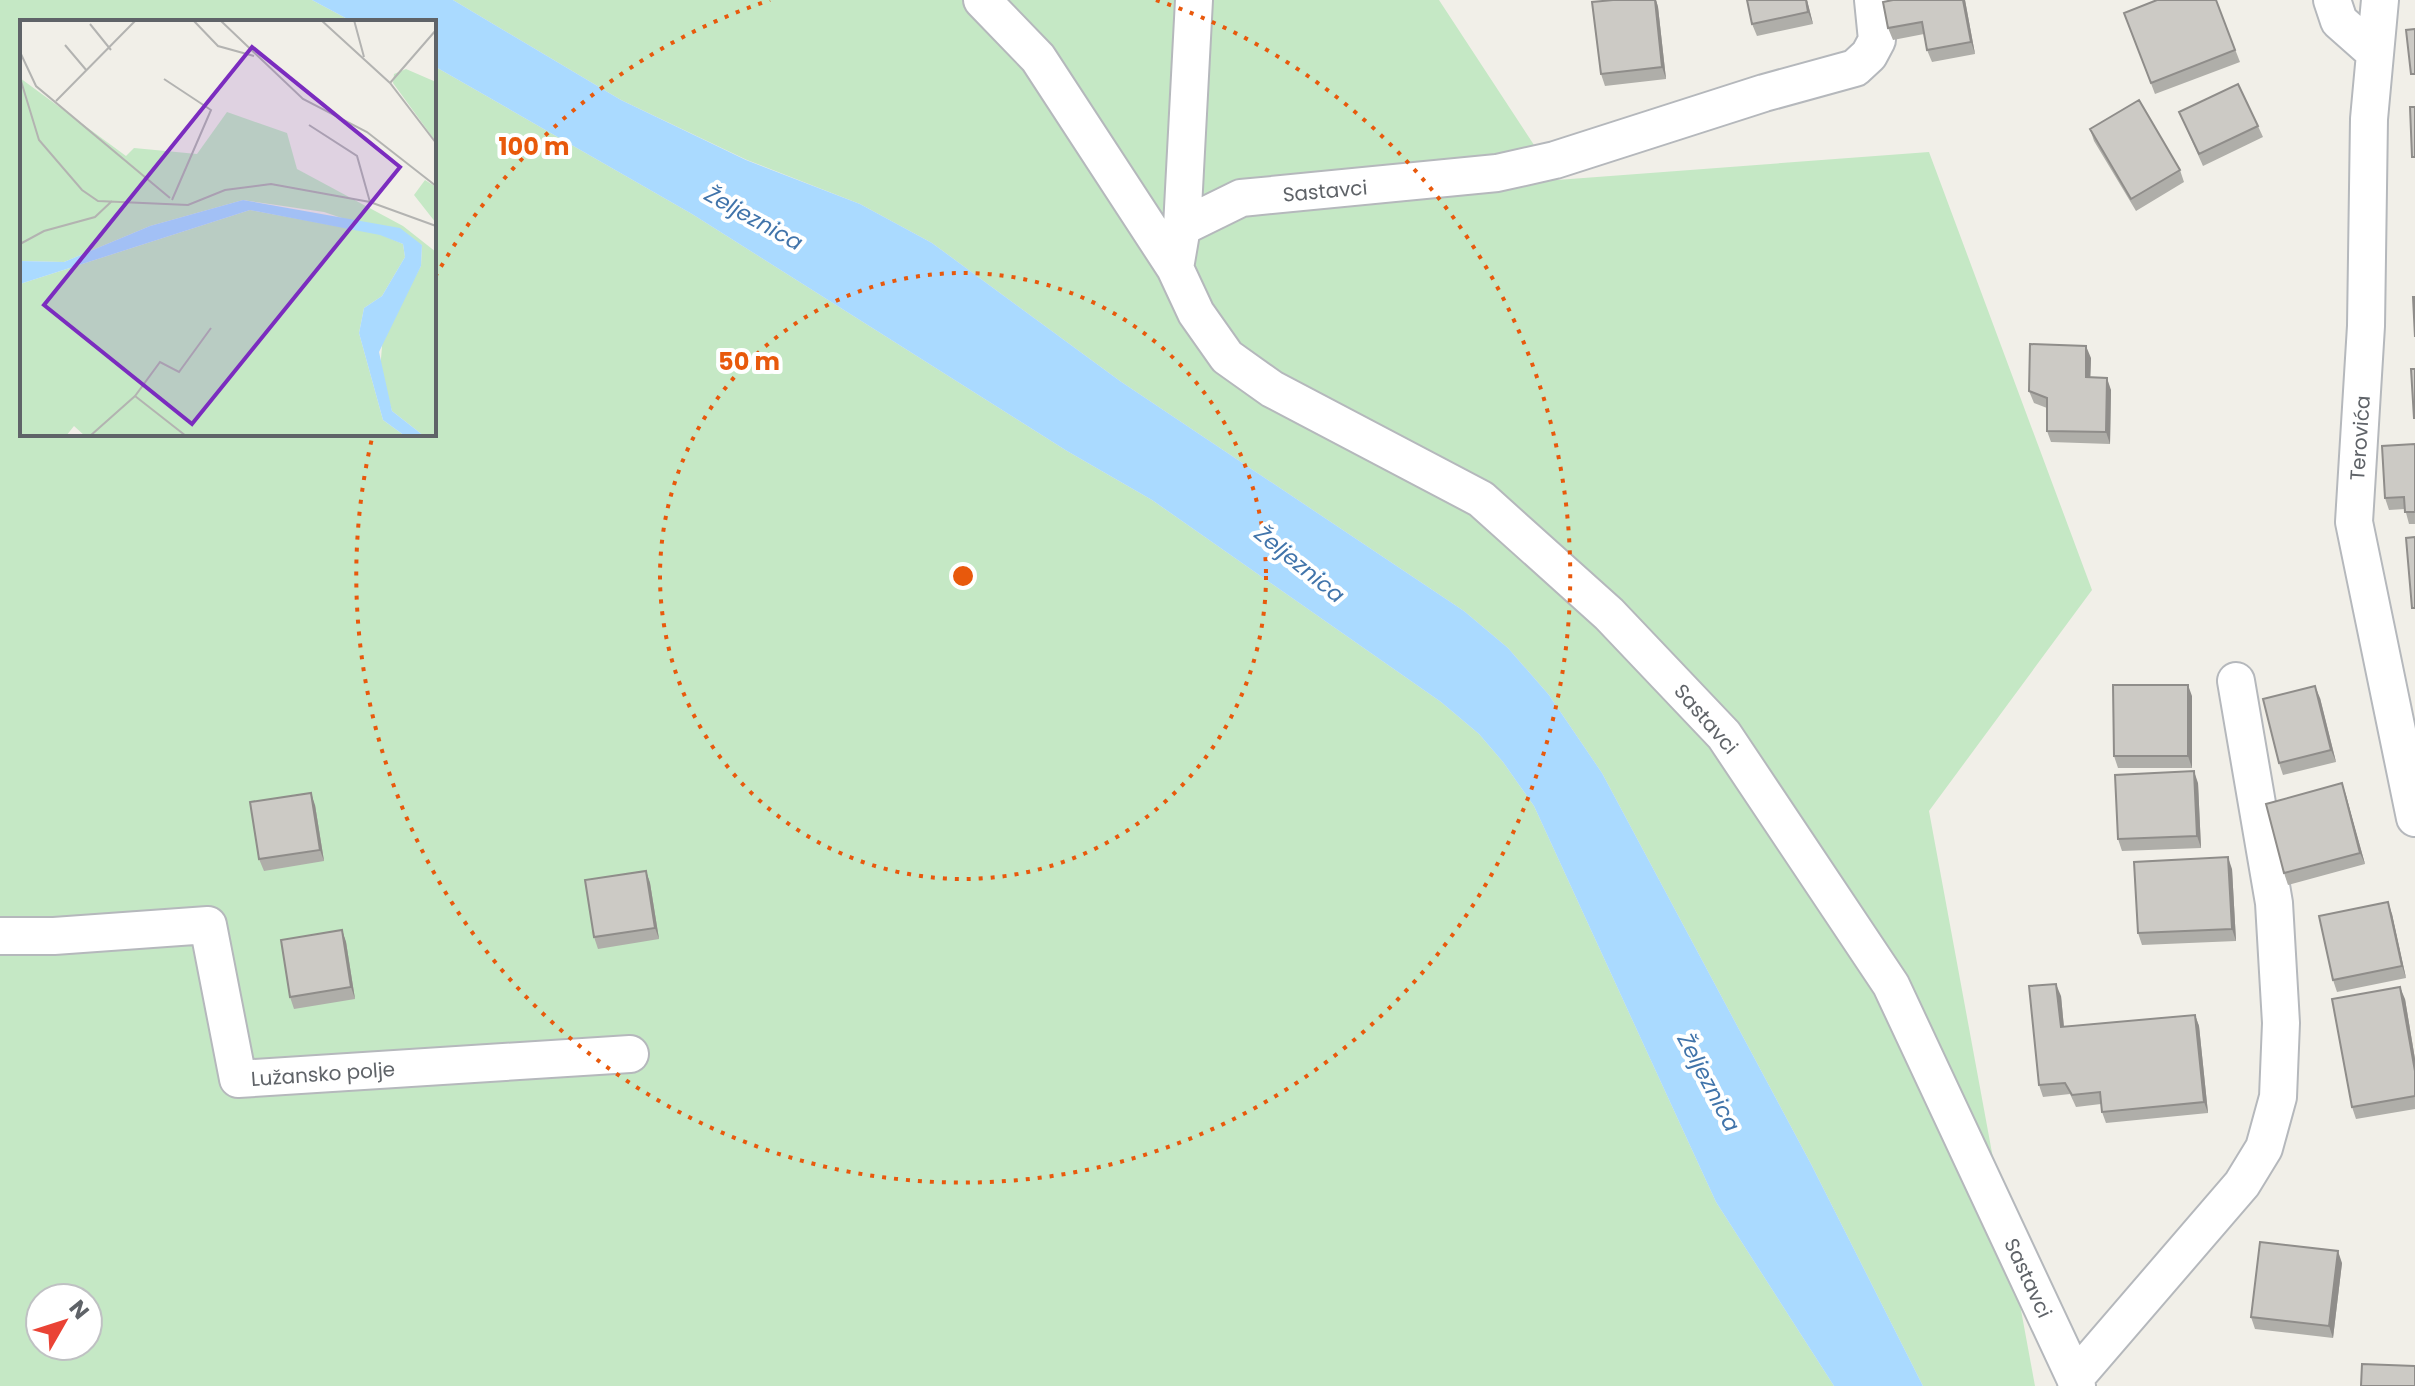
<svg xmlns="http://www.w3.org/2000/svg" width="2415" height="1386" font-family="Poppins,sans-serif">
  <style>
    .green { fill: #c5e8c5; fill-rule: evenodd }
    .water { fill: #aadaff }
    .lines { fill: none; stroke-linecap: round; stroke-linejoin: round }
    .street-casing { stroke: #b5b8bc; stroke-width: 40 }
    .street { stroke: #fff; stroke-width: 36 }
    .wall { fill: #afaea9 }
    .shaded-wall { fill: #8f8d8a }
    .building { fill: #cccac5; stroke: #8f8d8a; stroke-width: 2 }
    .ring { fill: none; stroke: #e8590c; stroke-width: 4; stroke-dasharray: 4 8 }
    .labels { text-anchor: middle; stroke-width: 8; stroke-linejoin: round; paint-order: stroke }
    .street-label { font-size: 20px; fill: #5f6368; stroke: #fff }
    .water-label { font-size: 22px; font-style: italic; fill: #4174aa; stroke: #fff }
    .inset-road { fill: none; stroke: #b3b3b1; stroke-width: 2 }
    .view { fill: #7b2cbf; fill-opacity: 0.15; stroke: #7b2cbf; stroke-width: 4 }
    .inset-edge { fill: none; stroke: #5f6368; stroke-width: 4 }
    .centre { fill: #e8590c; stroke: #fff; stroke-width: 4 }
    .ring-label { font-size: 24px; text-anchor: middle; font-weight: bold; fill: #e8590c; stroke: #fff; stroke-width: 8; stroke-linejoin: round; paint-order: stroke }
  </style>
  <rect width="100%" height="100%" fill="#f1efe8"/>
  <path class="green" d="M0,0H312L353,22H22V434H434V66L692,214L1067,451L1152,500L1441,702L1479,734L1503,762L1534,806L1716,1202L1834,1386H0ZM40,1298H88V1346H40Z
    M453,0H1439L1557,180L1929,152L2092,590L1929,811L2035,1386H1923L1811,1164L1602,773L1549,695L1508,648L1464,611L1120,381L932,243L860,204L747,160L621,100Z"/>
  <path class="water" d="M312,0H453L621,100L746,160L860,204L932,243L1120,381L1464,611L1508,648L1549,695L1602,773L1811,1164L1923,1386H1834L1716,1202L1534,806L1503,762L1479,734L1441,702L1152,500L1067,451L692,214L434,66V22H353Z"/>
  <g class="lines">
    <defs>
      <path id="street" d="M982,0L1038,58L1175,268L1196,313L1227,357L1272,389L1481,499L1609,614L1724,735L1891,985L2075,1378L2077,1386
        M2332,0L2339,21L2374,52
        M2380,0L2369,119L2366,326L2354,522L2415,818
        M1182,227L1194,0
        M1175,268L1182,227L1241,198L1497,173L1555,160L1764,93L1855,68L1869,55L1877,40L1873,0
        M0,936H54L208,925L238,1079L630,1054
        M2075,1378L2242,1184L2264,1148L2278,1097L2281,1023L2274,903L2236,681"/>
    </defs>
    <use href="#street" class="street-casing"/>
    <use href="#street" class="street"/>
  </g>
  <path class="wall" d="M1613,0H1656L1658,7L1666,79L1605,86L1601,74Z
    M1807,0L1813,24L1757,36L1752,24Z
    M1965,0L1975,54L1932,62L1927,50L1924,34L1893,40L1888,28Z
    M2216,0L2240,62L2155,94L2124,13Z
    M2179,112L2258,126L2263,137L2203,166Z
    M2090,129L2180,170L2184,182L2136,211L2094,141Z
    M2091,358L2090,378L2111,390L2110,444L2051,442L2047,431V408L2034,403L2029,391Z
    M2415,444V524H2409L2405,509L2389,510L2385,498Z
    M2192,696V768H2118L2114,756Z
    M2320,698L2336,762L2283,775L2279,763Z
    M2198,783L2201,848L2122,851L2118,839Z
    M2342,783L2365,864L2288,885L2284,873Z
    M315,805L324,861L264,871L259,859Z
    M2232,869L2236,941L2142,945L2138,933Z
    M646,871L650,883L659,939L598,949L594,937Z
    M2392,914L2406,978L2337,992L2333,980Z
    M342,930L346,942L355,999L294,1009L290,997Z
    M2061,996L2064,1027L2195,1015L2199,1026L2208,1113L2106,1123L2102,1112L2101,1104L2076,1107L2070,1094L2043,1097L2039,1085Z
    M2405,999L2415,1059V1109L2356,1119L2352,1107Z
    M2342,1263L2333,1338L2255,1329L2251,1317Z"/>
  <path class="shaded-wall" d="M1655,0H1656L1658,7L1666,79L1662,67Z
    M1806,0H1807L1813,24L1808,12Z
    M1963,0H1965L1975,54L1971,42Z
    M2086,346L2091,358L2090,389L2086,377Z
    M2107,378L2111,390L2110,444L2106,432Z
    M2188,685L2192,696V768L2188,756Z
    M2315,686L2320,698L2336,762L2331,750Z
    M2194,771L2198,783L2201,848L2197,836Z
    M2342,783L2346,795L2365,864L2360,853Z
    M311,793L315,805L324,861L320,850Z
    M2228,857L2232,869L2236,941L2232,929Z
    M646,871L650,883L659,939L655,928Z
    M2388,902L2392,914L2406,978L2402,966Z
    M342,930L346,942L355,999L351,987Z
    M2056,984L2061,996L2065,1039L2061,1027Z
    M2400,987L2405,999L2415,1059V1071Z
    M2195,1015L2199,1026L2208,1113L2204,1102Z
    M2338,1251L2342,1263L2333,1338L2329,1326Z"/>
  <path class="building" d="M1613,0H1655L1662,67L1601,74L1592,2Z
    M1747,0H1806L1808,12L1752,24Z
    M1893,0H1963L1971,42L1927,50L1922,22L1888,28L1883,2Z
    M2157,0H2216L2235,50L2151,83L2124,13Z
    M2415,29V74H2411L2406,30Z
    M2238,84L2258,126L2199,154L2179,112Z
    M2139,100L2180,170L2131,199L2090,129Z
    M2410,107H2415V157H2412Z
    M2413,297H2415V337Z
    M2030,344L2086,346V377L2107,378L2106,432L2047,431V398L2029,391Z
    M2411,369H2415V418H2414Z
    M2415,444V512H2405L2404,497L2385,498L2382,446Z
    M2415,537V608H2412L2406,538Z
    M2113,685H2188V756H2114Z
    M2315,686L2331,750L2279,763L2263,699Z
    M2194,771L2197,836L2118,839L2115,775Z
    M2342,783L2360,853L2284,873L2266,804Z
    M311,793L320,850L259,859L250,802Z
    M2228,857L2232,929L2138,933L2134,862Z
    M646,871L655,928L594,937L585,880Z
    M2388,902L2402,966L2333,980L2319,916Z
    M342,930L351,987L290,997L281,940Z
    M2056,984L2061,1027L2195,1015L2204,1102L2102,1112L2100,1092L2072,1095L2065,1083L2039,1085L2029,986Z
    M2400,987L2415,1071V1096L2352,1107L2332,999Z
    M2260,1242L2338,1251L2329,1326L2251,1317Z
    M2362,1364L2415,1366V1386H2361Z"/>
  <g class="ring">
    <circle cx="963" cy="576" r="303"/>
    <path d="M435 277A607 607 0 0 1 770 0M1156 0A607 607 0 1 1 373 434"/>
  </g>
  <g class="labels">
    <g class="street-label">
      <text transform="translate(1325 191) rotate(-5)" y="7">Sastavci</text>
      <text transform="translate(2360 438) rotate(-86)" y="7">Terovića</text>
      <text transform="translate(1706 719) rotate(49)" y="7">Sastavci</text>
      <text transform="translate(323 1074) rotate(-4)" y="7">Lužansko polje</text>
      <text transform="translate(2028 1278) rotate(65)" y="7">Sastavci</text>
    </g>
    <g class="water-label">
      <text transform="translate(754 218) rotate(29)" y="8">Željeznica</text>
      <text transform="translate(1300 564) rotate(39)" y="8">Željeznica</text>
      <text transform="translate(1709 1082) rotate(62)" y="8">Željeznica</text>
    </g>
  </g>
  <g transform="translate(20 20)">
    <rect width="416" height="416" fill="#f1efe8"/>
    <path d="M386,49L416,62V122L373,63L374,54ZM0,58L106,136L114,128L177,134L207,92L267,113L277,149L383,206L416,232V416H404L372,391L360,350L363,315L401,246L402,225L304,192L223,180L130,206L44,242L0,241ZM405,160L416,167V203L394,175ZM230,190L360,214L383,224L385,237L362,276L344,288L339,313L363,400L385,416H65L54,406L46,416H0V264Z" fill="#c5e8c5"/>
    <path d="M223,180L380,208L402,225L401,246L359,332L372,391L404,416H385L363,400L339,313L344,288L362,276L385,237L383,224L360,215L230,190L0,264V241L44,242L130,206Z" fill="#aadaff"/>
    <path class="inset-road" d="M173,0L198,26L234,36M200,0L283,79L347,112L416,166M301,0L370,63L416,123M334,0L344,37M70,4L91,30M45,25L67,51M0,32L16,66L150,178M144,59L191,90L152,180M1,61L19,120L62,170L78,181L168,185L205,170L251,164L350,182L416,206M370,63L416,10M36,81L116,0M289,105L337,136L350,182M0,224L24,211L75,197L92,181M115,376L166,416M70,416L115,376L140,342L159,352L191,308"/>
    <path class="view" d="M232,27L380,147L172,404L24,285Z"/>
    <rect width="416" height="416" class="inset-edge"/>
  </g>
  <circle cx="963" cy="576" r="12" class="centre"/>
  <g class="ring-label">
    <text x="534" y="155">100 m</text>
    <text x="749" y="370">50 m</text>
  </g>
  <g transform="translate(64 1322) rotate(51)"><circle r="38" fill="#ffffff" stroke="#bfc1c3" stroke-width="2"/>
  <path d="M0-6L14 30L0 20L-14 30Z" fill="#ea4335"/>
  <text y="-12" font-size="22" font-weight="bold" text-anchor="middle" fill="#5f6368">N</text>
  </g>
</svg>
